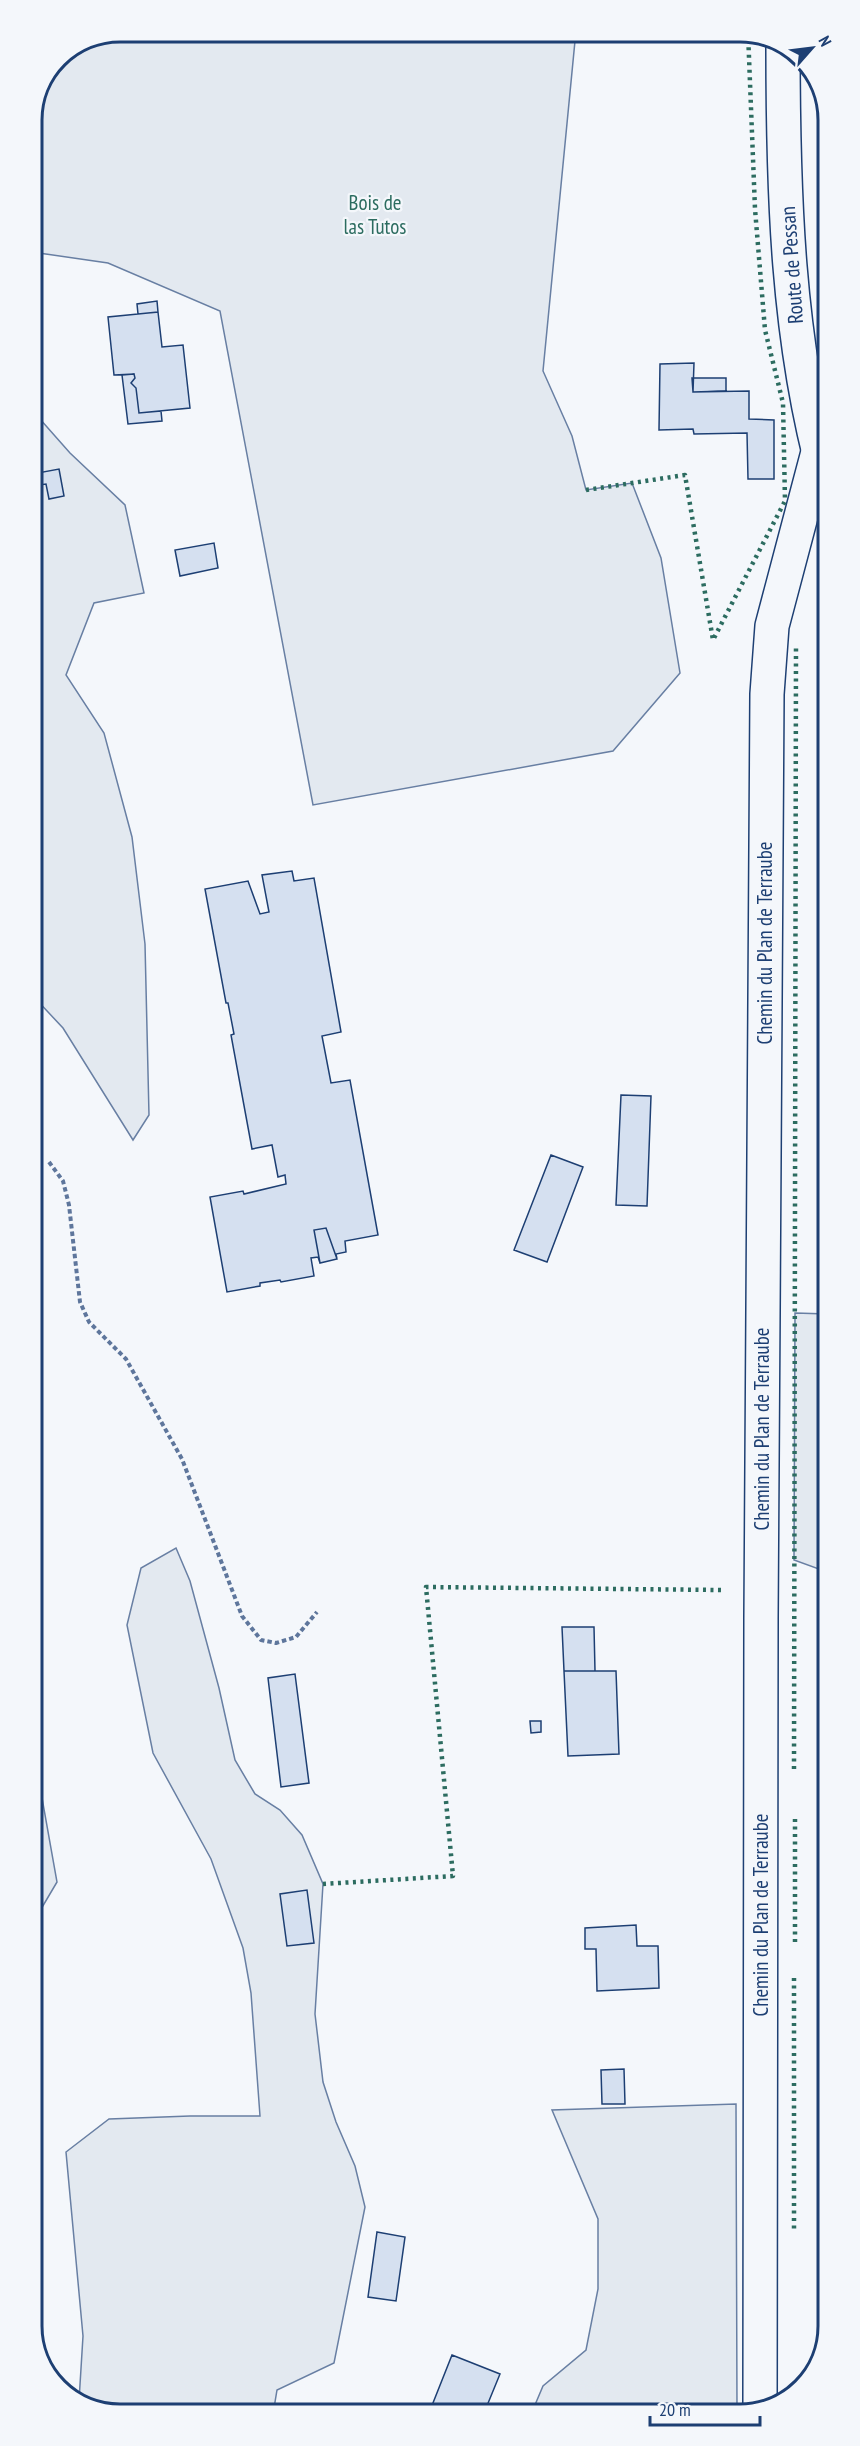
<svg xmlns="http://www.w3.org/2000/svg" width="860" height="2446" font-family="'PT Sans Narrow',sans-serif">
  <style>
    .green { fill: #e3e9f0; stroke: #687fa3; stroke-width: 1.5 }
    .building { fill: #d5e0f0; stroke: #1d3f73; stroke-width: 1.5 }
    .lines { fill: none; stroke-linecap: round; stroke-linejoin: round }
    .street-casing { stroke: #1d3f73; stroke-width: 36 }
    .secondary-casing { stroke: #1d3f73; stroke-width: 36 }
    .path { stroke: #5e769c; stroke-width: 4; stroke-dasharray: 4.5 3; stroke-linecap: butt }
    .street { stroke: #f4f7fb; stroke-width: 33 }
    .secondary { stroke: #f4f7fb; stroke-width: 33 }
    .hedge { stroke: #2c6c60; stroke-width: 4.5; stroke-dasharray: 3 4.5; stroke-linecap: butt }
    .labels { text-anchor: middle; stroke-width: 4.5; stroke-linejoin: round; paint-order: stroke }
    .park-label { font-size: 21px; fill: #2c6c60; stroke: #f4f7fb }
    .street-label { font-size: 21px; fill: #1d3f73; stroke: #f4f7fb }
    .rim { fill: none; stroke: #1d3f73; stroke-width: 3 }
  </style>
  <rect width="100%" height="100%" fill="#f4f7fb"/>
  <path class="green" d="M120,32H578L575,41L543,371L572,436L586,490L632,483L661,558L680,673L613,751L313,805L220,311L108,263L32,252V114L58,57Z
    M32,410L70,453L125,505L144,593L94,603L66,675L104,733L132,837L145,944L149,1115L133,1140L63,1028L33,996Z
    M795,1313L827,1314V1572L794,1560Z
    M176,1548L190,1581L219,1688L235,1760L255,1794L280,1810L302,1835L323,1884L315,2014L323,2082L336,2122L355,2166L365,2207L334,2363L277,2390L273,2414H113L79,2401L83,2336L66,2152L109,2119L190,2116H260L251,1993L243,1948L211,1859L153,1753L127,1625L141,1568Z
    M34,1753L57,1882L34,1921Z
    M736,2104L737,2408L723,2412H532L543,2386L586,2350L598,2289V2219L552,2110Z"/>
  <path class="building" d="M157,301L158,312L138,314L137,304Z
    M158,312L162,347L183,345L190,408L139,413L136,388L131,383L135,378L134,374L114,375L108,317Z
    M694,363L693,392L749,391V419L774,420V479H748L747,433L694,434L693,429L659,430L660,364Z
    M134,374L135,378L131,383L136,388L139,413L161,411L162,421L128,424L122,375Z
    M692,378H726V391L693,392Z
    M59,469L64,496L49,499L46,484L32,486V474Z
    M214,543L218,568L180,576L175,550Z
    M292,871L294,881L314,878L341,1032L322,1036L331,1083L350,1080L378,1235L345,1241L346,1252L336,1254L337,1259L326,1228L314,1230L320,1263L318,1257L311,1258L314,1276L281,1282L280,1280L260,1283V1286L227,1292L210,1197L243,1191L244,1194L286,1184L285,1175L278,1177L272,1145L252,1149L231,1035L234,1034L228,1003H226L205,889L248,881L260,914L269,912L262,875Z
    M621,1095L651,1096L647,1206L616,1205Z
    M551,1155L583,1167L547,1262L514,1250Z
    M326,1228L337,1259L320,1263L314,1230Z
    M562,1627H594L595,1671H564Z
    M564,1671H616L619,1754L568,1756Z
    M295,1674L309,1783L281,1787L268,1678Z
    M530,1721H541V1732L531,1733Z
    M307,1890L314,1943L287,1946L280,1894Z
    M636,1925L637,1946H658L659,1988L597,1991L596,1949H585V1928Z
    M624,2069L625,2104H602L601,2070Z
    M377,2232L405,2237L396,2301L368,2297Z
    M452,2355L500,2374L484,2413H429Z"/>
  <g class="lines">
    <defs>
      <path id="street" d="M760,2411L761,1619L767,694L772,626L818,452"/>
      <path id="secondary" d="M783,47C783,191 787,340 826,480"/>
    </defs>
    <use href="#street" class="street-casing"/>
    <use href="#secondary" class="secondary-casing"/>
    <path class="path" d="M49,1162L63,1181L69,1205L80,1302L89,1322L126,1359L182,1459L242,1616L261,1640L276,1643L296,1637L317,1612"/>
    <use href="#street" class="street"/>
    <use href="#secondary" class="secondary"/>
    <path class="hedge" d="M586,490L685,475L713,640L785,501L783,403L765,330L755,209L748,32
      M794,1769L796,646
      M795,1819V1946
      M323,1884L453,1876L426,1587L721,1590
      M794,1978V2231"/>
  </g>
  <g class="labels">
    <g class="park-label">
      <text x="375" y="210">Bois de<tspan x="375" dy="24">las Tutos</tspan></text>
    </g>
    <g class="street-label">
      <text transform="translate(792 265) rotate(-94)" y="7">Route de Pessan</text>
      <text transform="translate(765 943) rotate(-90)" y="7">Chemin du Plan de Terraube</text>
      <text transform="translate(762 1429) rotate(-90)" y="7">Chemin du Plan de Terraube</text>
      <text transform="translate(761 1915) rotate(-90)" y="7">Chemin du Plan de Terraube</text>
    </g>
  </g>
  <path d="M0 0H860V2446H0ZM120 42H740A78 78 0 0 1 818 120V2326A78 78 0 0 1 740 2404H120A78 78 0 0 1 42 2326V120A78 78 0 0 1 120 42Z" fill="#f4f7fb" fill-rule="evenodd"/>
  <path class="rim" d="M120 42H740A78 78 0 0 1 818 120V2326A78 78 0 0 1 740 2404H120A78 78 0 0 1 42 2326V120A78 78 0 0 1 120 42Z"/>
  <g transform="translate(812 48) rotate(62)" stroke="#f4f7fb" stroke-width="4.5" paint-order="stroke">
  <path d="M0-4.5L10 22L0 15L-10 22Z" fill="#1d3f73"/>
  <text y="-9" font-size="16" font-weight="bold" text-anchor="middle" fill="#1d3f73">N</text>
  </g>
  <path d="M650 2416v9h110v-9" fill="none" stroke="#1d3f73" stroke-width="3"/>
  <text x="659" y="2416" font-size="18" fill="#1d3f73" stroke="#f4f7fb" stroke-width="4.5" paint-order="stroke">20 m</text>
</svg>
